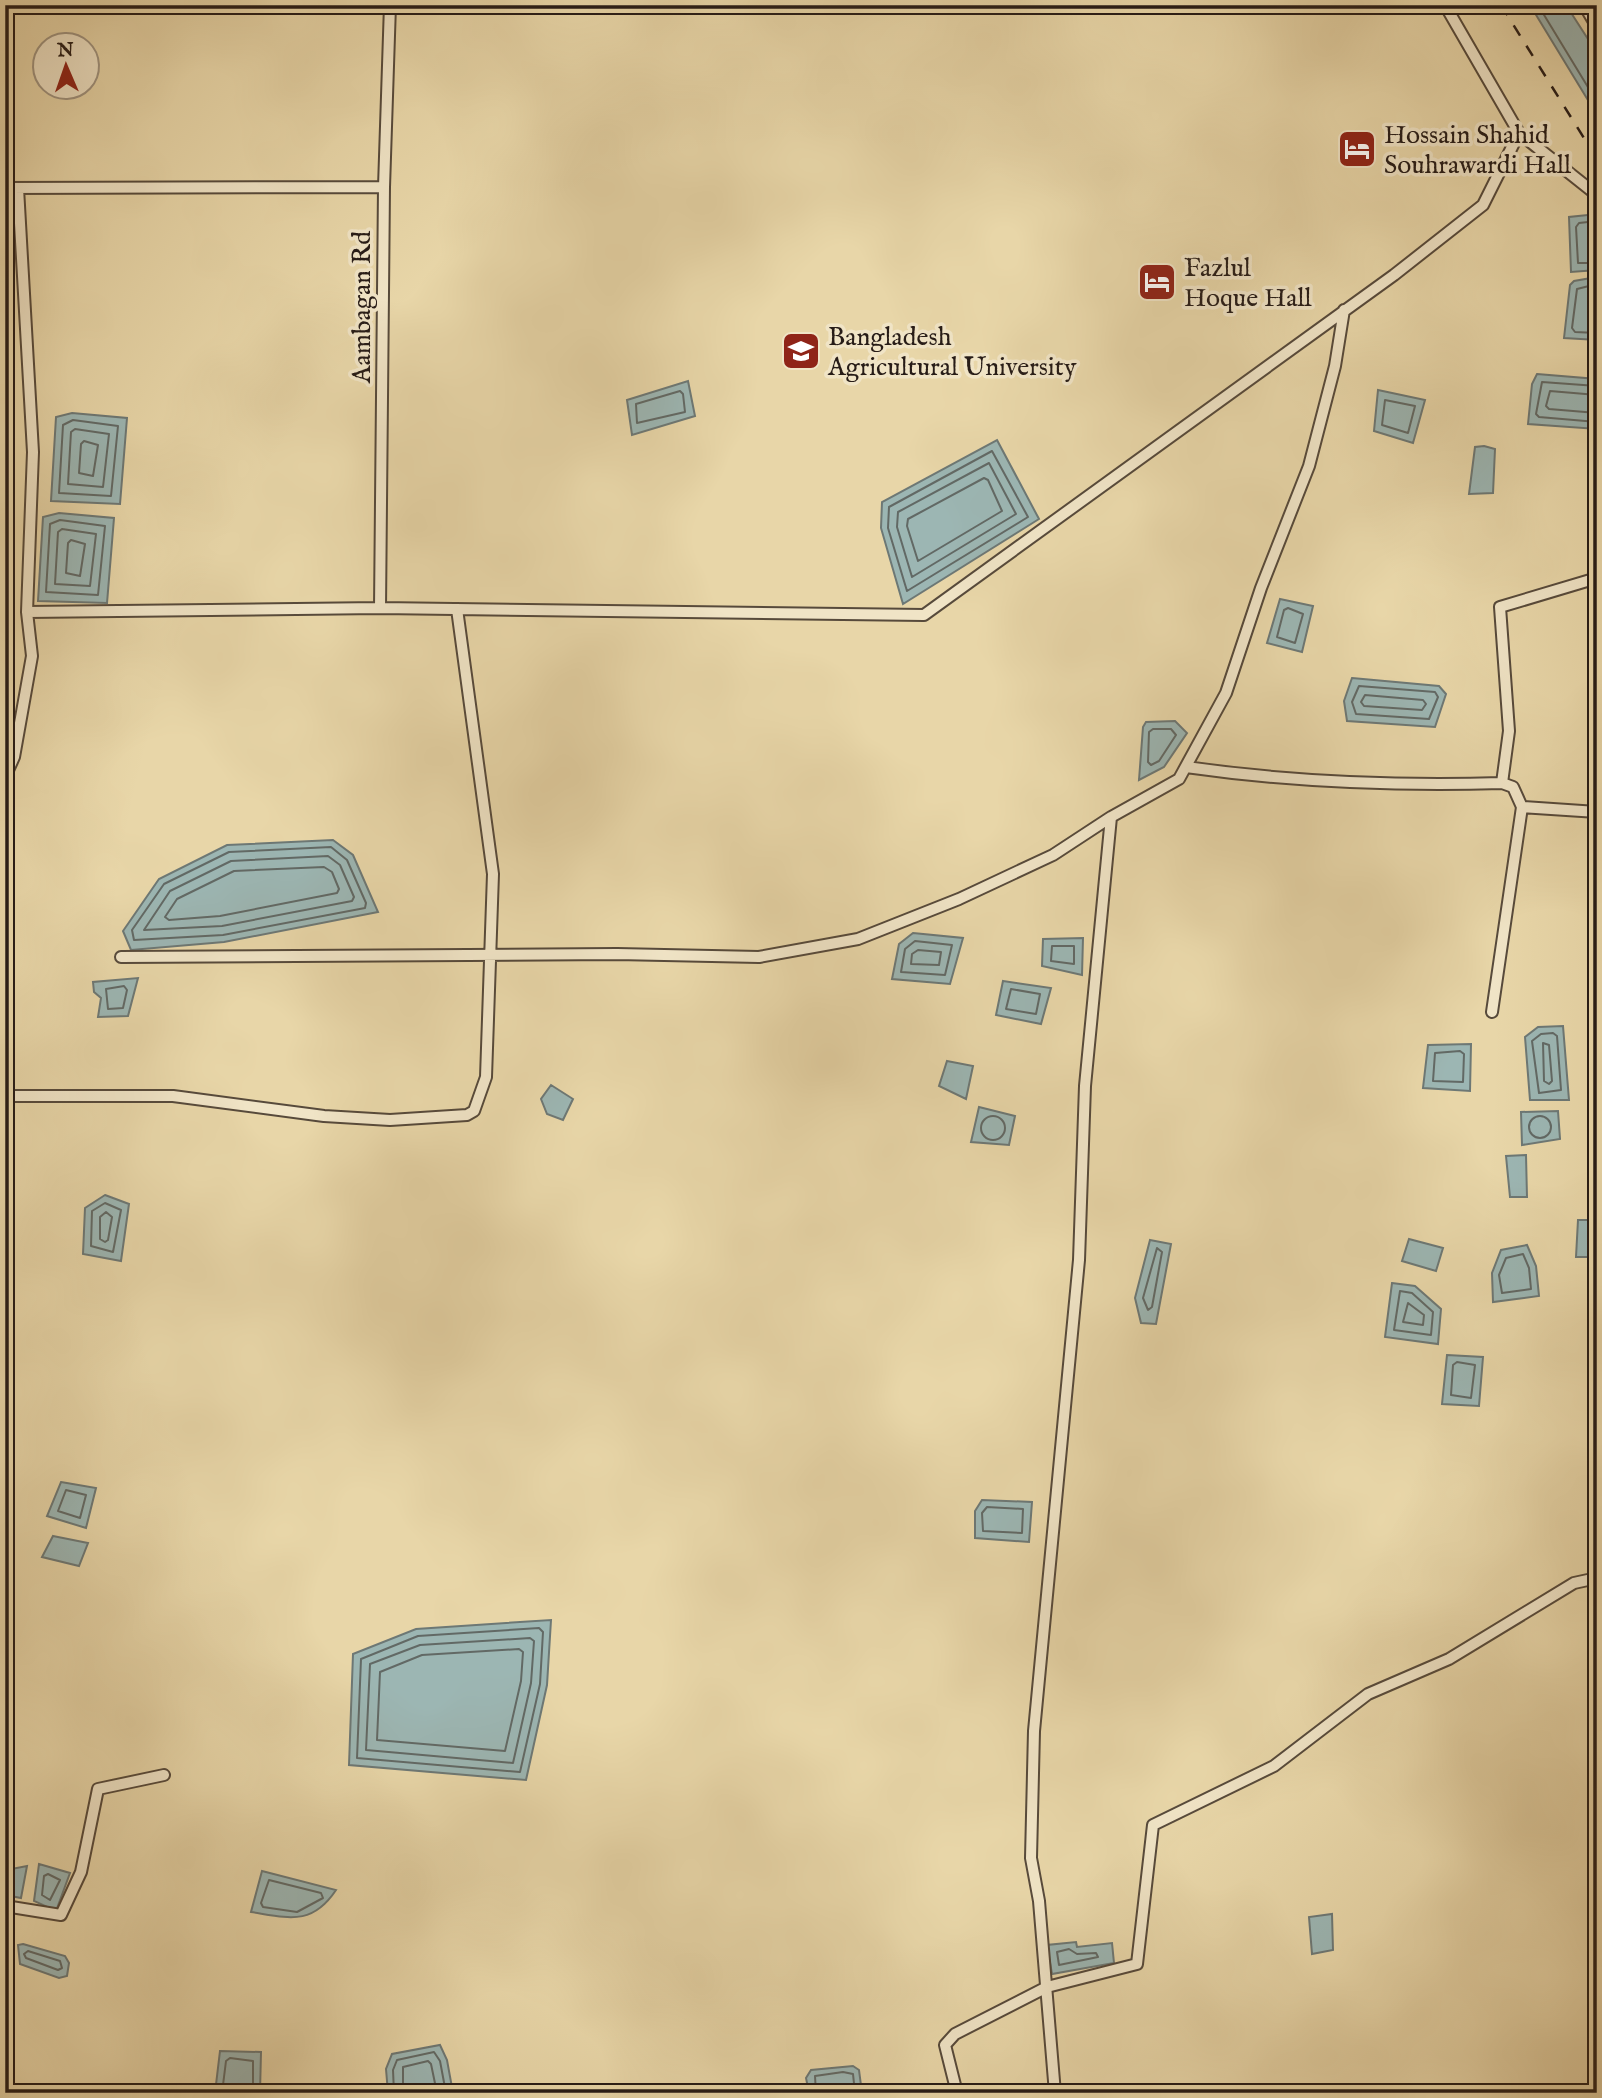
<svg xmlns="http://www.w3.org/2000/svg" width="1602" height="2098" font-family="'IM FELL English',serif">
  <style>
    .water { fill: #9cb6b3; stroke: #6d7875; stroke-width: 2 }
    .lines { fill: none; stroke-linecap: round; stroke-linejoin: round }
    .shore { stroke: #626965; stroke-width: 2 }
    .street-casing { stroke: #574a3b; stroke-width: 14 }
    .street { stroke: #f0e4c6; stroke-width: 10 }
    .rail { stroke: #271c17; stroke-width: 2.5; stroke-dasharray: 12 12; stroke-linecap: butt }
    .labels { text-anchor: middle; stroke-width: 7; stroke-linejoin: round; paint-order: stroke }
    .poi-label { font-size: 26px; fill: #271c17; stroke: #f0e4c6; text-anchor: start }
    .street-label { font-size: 26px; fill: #271c17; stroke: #f0e4c6 }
  </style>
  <rect width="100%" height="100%" fill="#e8d6a8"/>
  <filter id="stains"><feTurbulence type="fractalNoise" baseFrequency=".00286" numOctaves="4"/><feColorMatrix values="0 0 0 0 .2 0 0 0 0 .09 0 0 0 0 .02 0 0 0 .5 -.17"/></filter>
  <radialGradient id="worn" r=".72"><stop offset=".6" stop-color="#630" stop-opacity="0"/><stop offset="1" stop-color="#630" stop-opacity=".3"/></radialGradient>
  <path class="water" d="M1530,5H1566L1597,53V115Z
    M1597,214V270L1571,272L1569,217Z
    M1597,277V340L1564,338L1570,285L1574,281Z
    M1537,374L1597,379V429L1528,424L1532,384Z
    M688,381L695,416L632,435L627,400Z
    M1378,390L1425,400L1413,443L1374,431Z
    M72,413L127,418L120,504L51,501L56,417Z
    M997,440L1039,519L903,604L881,528L882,502Z
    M1484,446L1495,449L1493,493L1469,494L1475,447Z
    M59,513L114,518L107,603L38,601L43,517Z
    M1280,599L1313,606L1302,652L1267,643Z
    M1352,678L1439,686L1446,694L1435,727L1347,721L1344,701Z
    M1175,721L1187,733L1164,767L1139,780L1143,727L1146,722Z
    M333,840L353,855L378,912L224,942L131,950L123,931L159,879L227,845Z
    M913,933L963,938L950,984L892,979L899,944Z
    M1083,938L1082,975L1042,966L1043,939Z
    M138,978L128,1016L98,1017L101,998L94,992L93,982Z
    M1003,981L1051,988L1041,1024L996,1015Z
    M1563,1026L1569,1100H1530L1525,1037L1538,1027Z
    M1471,1044L1470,1091L1423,1088L1428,1045Z
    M947,1061L973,1066L966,1099L939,1086Z
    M551,1085L573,1099L563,1120L547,1114L541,1099Z
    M979,1107L1015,1116L1009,1145L971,1142Z
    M1558,1111L1560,1139L1522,1145L1521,1112Z
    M1526,1155L1527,1197H1510L1506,1156Z
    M105,1195L129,1204L121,1261L83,1254L85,1208Z
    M1578,1220H1597V1257H1576Z
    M1409,1239L1443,1248L1436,1271L1402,1261Z
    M1150,1240L1171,1244L1156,1324L1141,1323L1135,1298Z
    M1527,1245L1536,1266L1539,1296L1493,1302L1492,1273L1501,1250Z
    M1392,1283L1415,1286L1441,1309L1438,1344L1385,1337Z
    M1447,1355L1483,1357L1479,1406L1442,1404Z
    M61,1482L96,1488L86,1528L47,1516Z
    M982,1500L1032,1502L1029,1542L975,1538V1511Z
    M53,1536L88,1543L79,1566L42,1557Z
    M551,1620L547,1685L526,1780L349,1765L353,1654L416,1629Z
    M39,1864L70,1873L56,1911L34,1901Z
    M27,1866L21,1898L5,1895L6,1870Z
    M262,1871L336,1890C312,1926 289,1918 251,1912Z
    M1332,1914L1333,1950L1312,1954L1309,1917Z
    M1076,1942L1077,1947L1112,1943L1114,1963L1052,1974L1047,1945Z
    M23,1944L65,1956L69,1963L67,1976L59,1978L20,1964L18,1945Z
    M440,2045L447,2060L453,2093H388L386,2069L392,2054Z
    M220,2051L261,2052L260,2093H215Z
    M853,2066L859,2070L862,2093H809L806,2078L811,2070Z"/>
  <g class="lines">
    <path class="shore" d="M1538,5L1597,102
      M1597,221L1579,223L1576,227L1578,263H1597
      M1597,284L1577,289L1572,328L1575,332L1597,333
      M1597,386L1542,382L1536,414L1539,417L1597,422
      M680,391L683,394L685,412L637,423L636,404Z
      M1597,395L1550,391L1546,406L1549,409L1597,413
      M1385,400L1415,406L1408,433L1382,425Z
      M73,420L118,426L111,496L59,493L63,425Z
      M75,429L109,434L103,487L68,484L71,432Z
      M84,441L98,445L93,476L79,473L81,444Z
      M992,451L1028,517L907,591L888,528L889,507Z
      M989,463L1016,514L912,577L897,527L898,512Z
      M984,478L988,480L1002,511L918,561L907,526L908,519Z
      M60,520L105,526L98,595L46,592L50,524Z
      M62,529L96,534L90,586L55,584L58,532Z
      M71,540L85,544L80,576L66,573L68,543Z
      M1288,608L1303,614L1295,643L1277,637L1284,610Z
      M1359,686L1435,692L1438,697L1429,719L1356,714L1352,702Z
      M1365,695L1423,700L1426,704L1422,710L1364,706L1361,702Z
      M1153,729H1171L1176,735L1159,761L1151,765L1148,762L1149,732Z
      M331,847L347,860L366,903L365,908L223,935L134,940L132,930L164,884L229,852Z
      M328,856L340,865L354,897L352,901L222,926L144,930L170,891L231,861Z
      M324,867L332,872L339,889L337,893L220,916L169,920L165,917L177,899L234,871Z
      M915,941L952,945L945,975L901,972L905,949Z
      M1052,946H1074V964L1051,961Z
      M918,950L941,952L939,965L911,964L912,954Z
      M124,986L127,990L123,1008L108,1009L106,989Z
      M1011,989L1040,994L1036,1014L1006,1009Z
      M1553,1033L1557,1036L1561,1090L1539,1093L1532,1041L1541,1034Z
      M1543,1043L1549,1045L1552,1081L1549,1084L1544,1081Z
      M1460,1051L1464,1054L1463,1082L1433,1081L1435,1053Z
      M1529 1127a11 11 0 1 1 22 0a11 11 0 1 1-22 0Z
      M981 1128a12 12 0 1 1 24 0a12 12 0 1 1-24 0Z
      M105,1203L121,1210L113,1252L91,1246L92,1211Z
      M106,1212L112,1217L108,1240L105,1242L100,1239V1217Z
      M1157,1248L1162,1252L1152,1307L1148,1310L1143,1298Z
      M1523,1254L1529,1268L1531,1289L1502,1293L1499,1275L1506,1258Z
      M1400,1291L1412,1293L1433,1312L1431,1335L1394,1330Z
      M1408,1303L1424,1315L1423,1325L1403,1322Z
      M1457,1362L1475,1365L1471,1398L1451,1395L1453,1365Z
      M66,1490L86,1495L80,1518L58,1511Z
      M987,1507L1023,1509L1022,1533L983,1531L982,1513Z
      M539,1628L543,1632L540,1684L520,1772L357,1758L361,1659L418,1636Z
      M530,1638L534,1641L531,1683L513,1763L366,1750L370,1664L420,1645Z
      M519,1649L523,1652L521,1681L505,1751L377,1740L380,1672L422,1655Z
      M48,1874L60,1880L50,1900L42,1895L44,1876Z
      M269,1880L321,1893L323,1898L297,1912L263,1907L261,1903Z
      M1069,1949L1077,1954L1096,1953L1098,1957L1059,1965L1057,1952Z
      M28,1951L60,1961L62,1968L58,1970L26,1958L24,1954Z
      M222,2093L226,2061L230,2058L253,2061V2093
      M394,2093L393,2070L397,2060L434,2052L440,2061L446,2093
      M403,2093V2067L428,2061L431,2064L437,2093
      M816,2093L815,2076L843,2072L853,2074L855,2093"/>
    <defs>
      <path id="street" d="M1584,5L1597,27
        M1519,133L1597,195
        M5,188L384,187
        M380,608L384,187L390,5
        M27,612L380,608L924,615L1394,275L1483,205L1519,133L1445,5
        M1186,767C1291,782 1396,786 1502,783
        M5,777L14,757L32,656L27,612L33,452L18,188
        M1522,807L1597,812
        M121,957L617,954L759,957L858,939L959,899L1053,855L1111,817
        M1492,1012L1522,807L1513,787L1502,783L1509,731L1500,607L1597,578
        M5,1096H173L324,1116L390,1120L467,1115L474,1111L486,1077L493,874L457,609
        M5,1906L61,1915L81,1872L98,1789L164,1775
        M957,2093L945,2045L955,2034L1047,1987L1137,1964L1153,1825L1274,1766L1368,1694L1449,1659L1574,1583L1597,1578
        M1055,2093L1039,1901L1031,1858L1034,1731L1079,1260L1085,1086L1111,817L1179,779L1226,693L1261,588L1309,466L1335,366L1344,310"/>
    </defs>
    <use href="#street" class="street-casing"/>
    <use href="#street" class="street"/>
    <path class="rail" d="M1501,5L1597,159"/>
  </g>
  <defs>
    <symbol id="hotel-square" viewBox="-11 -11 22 22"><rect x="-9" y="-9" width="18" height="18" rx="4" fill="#8f2418" stroke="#f0e4c6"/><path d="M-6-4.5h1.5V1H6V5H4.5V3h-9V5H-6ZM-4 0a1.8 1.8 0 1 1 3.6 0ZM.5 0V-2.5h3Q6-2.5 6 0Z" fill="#fff"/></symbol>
    <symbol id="university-square" viewBox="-11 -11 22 22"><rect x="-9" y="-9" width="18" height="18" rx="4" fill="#8f2418" stroke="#f0e4c6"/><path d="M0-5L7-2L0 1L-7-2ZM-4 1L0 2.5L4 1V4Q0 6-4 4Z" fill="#fff"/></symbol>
  </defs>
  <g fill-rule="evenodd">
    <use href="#hotel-square" x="1335" y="127" width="44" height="44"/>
    <use href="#hotel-square" x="1135" y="260" width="44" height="44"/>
    <use href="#university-square" x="779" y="329" width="44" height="44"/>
  </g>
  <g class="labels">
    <g class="poi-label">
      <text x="1384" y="143">Hossain Shahid<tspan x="1384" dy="30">Souhrawardi Hall</tspan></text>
      <text x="1184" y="276">Fazlul<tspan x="1184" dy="30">Hoque Hall</tspan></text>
      <text x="828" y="345">Bangladesh<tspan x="828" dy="30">Agricultural University</tspan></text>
    </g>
    <g class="street-label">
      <text transform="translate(361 307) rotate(-90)" y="9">Aambagan Rd</text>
    </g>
  </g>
  <rect width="1602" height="2098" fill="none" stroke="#e8d6a8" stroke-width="28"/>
  <rect x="7" y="7" width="1588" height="2084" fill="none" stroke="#271c17" stroke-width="3.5"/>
  <rect x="14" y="14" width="1574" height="2070" fill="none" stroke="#271c17" stroke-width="2"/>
  <g transform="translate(66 66) rotate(358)"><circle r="33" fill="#f0e4c6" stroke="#a09480" stroke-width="2"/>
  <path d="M0-5L12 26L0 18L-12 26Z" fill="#8f2418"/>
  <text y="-10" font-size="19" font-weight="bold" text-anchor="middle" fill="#271c17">N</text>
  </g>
  <rect width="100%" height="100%" filter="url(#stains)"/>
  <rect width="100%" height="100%" fill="url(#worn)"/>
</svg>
